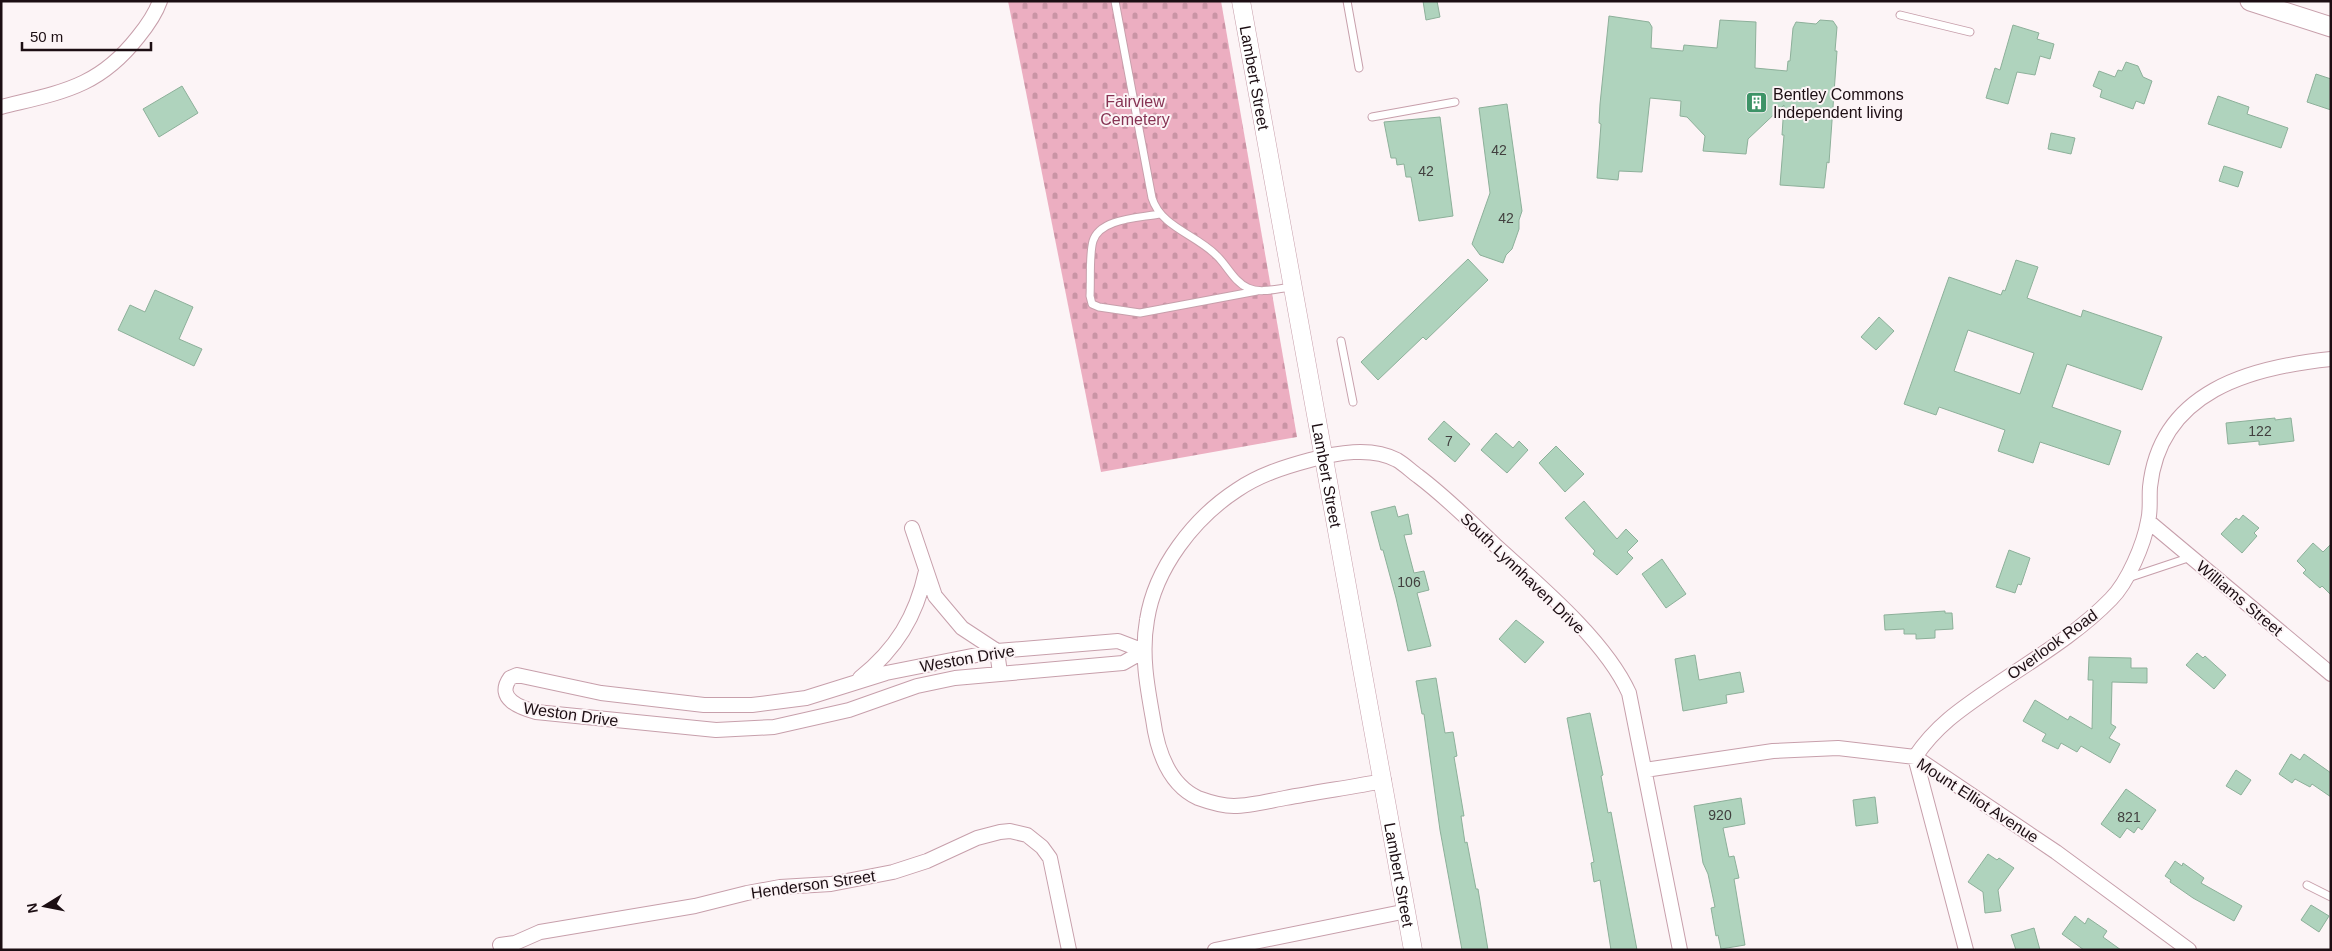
<svg xmlns="http://www.w3.org/2000/svg" width="2332" height="951" font-family="Arial,sans-serif">
  <style>
    .cemetery { fill: url(#cemetery-stones) }
    .building { fill: #afd3bd; stroke: #8db09a; fill-rule: evenodd }
    .lines { fill: none; stroke-linecap: round; stroke-linejoin: round }
    .service-casing { stroke: #c79fab; stroke-width: 9 }
    .minor-casing { stroke: #c79fab; stroke-width: 16 }
    .tertiary-casing { stroke: #c79fab; stroke-width: 19 }
    .secondary-casing { stroke: #c79fab; stroke-width: 21 }
    .service { stroke: #fff; stroke-width: 7 }
    .minor { stroke: #fff; stroke-width: 14 }
    .tertiary { stroke: #fff; stroke-width: 18 }
    .secondary { stroke: #fff; stroke-width: 19 }
    .labels { text-anchor: middle; stroke-width: 4; stroke-linejoin: round; paint-order: stroke }
    .number-label { font-size: 14px; fill: #413f3e }
    .street-label { font-size: 16px; fill: #1c0e13; stroke: #fcf4f6 }
    .poi-label { font-size: 16px; fill: #1c0e13; stroke: #fcf4f6; text-anchor: start }
    .park-label { font-size: 16px; fill: #863353; stroke: #fcf4f6 }
  </style>
  <defs>
    <pattern id="cemetery-stones" width="16" height="16" patternUnits="userSpaceOnUse" patternTransform="scale(1.25)"><rect width="16" height="16" fill="#ecaec1"/><path d="M2 7V4a2 2 0 0 1 4 0v3zM10 15v-3a2 2 0 0 1 4 0v3z" fill="#ca94a5"/></pattern>
  </defs>
  <rect width="100%" height="100%" fill="#fcf4f6"/>
  <path class="cemetery" d="M1008,1H1221L1297,437L1101,472Z"/>
  <path class="building" d="M1423,1H1437L1440,17L1426,20Z
    M1609,16L1649,22L1652,27L1651,48L1683,51L1684,45L1717,48L1720,20L1756,22L1755,68L1787,71L1788,61H1790L1793,28L1796,22L1816,24L1820,20L1833,21L1837,27L1835,51H1837L1829,163L1827,162L1824,188L1780,185L1784,135H1782L1784,105L1748,139L1746,154L1703,151L1705,136L1687,117L1680,116L1681,101L1650,98L1642,172L1619,171L1618,180L1597,178L1601,124L1599,123L1600,104Z
    M2013,25L2039,33L2037,39L2054,44L2050,59L2040,56L2035,75L2017,72L2008,104L1986,98L1995,68L2000,70Z
    M2126,62L2138,66L2143,77L2152,81L2144,104L2136,101L2133,109L2100,97L2102,90L2093,86L2099,71L2115,77L2118,70L2122,71Z
    M2316,74L2331,79V110L2307,102Z
    M182,86L198,113L159,137L143,109Z
    M2218,96L2249,107L2247,114L2288,128L2281,148L2208,124Z
    M1507,104L1522,211L1519,220V229L1512,249L1506,255L1503,263L1480,255L1472,244L1490,193L1479,108Z
    M1440,117L1453,216L1419,221L1411,177H1406L1404,164L1397,165L1396,158H1391L1384,122Z
    M2051,133L2075,138L2071,154L2048,149Z
    M2224,166L2243,172L2238,187L2219,181Z
    M1468,259L1488,280L1426,340L1423,337L1378,380L1361,362Z
    M2016,260L2038,267L2027,298L2081,317L2083,310L2162,337L2142,390L2067,364L2052,407L2121,431L2109,465L2040,442L2033,463L1998,451L2005,430L1939,407L1936,415L1904,404L1949,277L2001,295L2003,290L2005,291ZM1968,330L2034,353L2020,394L1954,371Z
    M155,290L193,307L179,339L202,349L194,366L118,330L130,305L145,312Z
    M1879,317L1894,331L1876,350L1861,337Z
    M2275,418V420L2291,418L2294,441L2259,445V441L2228,444L2226,423Z
    M1444,421L1470,444L1455,462L1428,439Z
    M1496,433L1513,448L1519,441L1528,450L1507,473L1481,450Z
    M1556,446L1584,474L1565,492L1539,463Z
    M1584,501L1617,539L1626,529L1638,541L1627,552L1633,558L1617,575L1593,554L1595,551L1565,518Z
    M1395,506L1398,517L1408,514L1412,534L1404,535L1414,573L1424,571L1429,590L1417,593L1431,646L1408,651L1396,598L1383,550H1381L1371,512Z
    M2243,515L2259,528L2254,533L2257,536L2242,553L2221,534L2236,518L2239,520Z
    M2313,543L2323,552L2331,544V595L2322,586L2320,588L2303,573L2306,570L2297,561Z
    M2009,550L2030,558L2021,585L2018,584L2015,593L1996,587Z
    M1662,559L1686,594L1666,608L1642,574Z
    M1945,611V613H1952L1953,629L1935,630V638L1916,639V634H1904V629L1885,630L1884,615Z
    M1516,620L1544,642L1525,663L1499,639Z
    M2197,653L2203,658L2205,656L2226,675L2214,689L2186,665Z
    M1695,655L1699,680L1740,672L1744,692L1726,695L1727,703L1683,711L1675,659Z
    M2089,657L2131,658V668H2147V683L2112,682L2111,724L2116,727L2109,738L2120,744L2110,763L2081,746L2077,752L2061,743L2058,749L2042,741L2046,734L2023,721L2035,700L2068,720L2070,716L2092,729L2093,680H2088Z
    M1436,678L1445,733L1453,732L1457,756L1454,757L1464,816H1461L1465,843L1467,842L1476,889H1478L1488,950H1462L1440,830L1424,714H1422L1416,681Z
    M1590,713L1603,775L1601,776L1608,813L1611,812L1637,950H1611L1600,880L1594,882L1591,863L1594,862L1567,718Z
    M2291,754L2300,760L2304,754L2331,773V797L2312,784L2310,787L2295,779L2292,783L2279,774Z
    M2236,770L2251,780L2241,795L2226,786Z
    M2126,789L2156,810L2142,830L2138,827L2134,833L2127,828L2120,838L2101,824Z
    M1875,797L1878,823L1856,826L1853,800Z
    M1741,798L1745,824L1723,828L1729,857L1734,856L1739,878L1734,879L1745,945L1721,949L1718,935L1716,936L1711,908L1715,907L1708,874L1703,863L1694,806Z
    M1988,854L1997,860L1999,858L2014,868L1998,890L2001,911L1985,913L1983,892L1968,882Z
    M2175,861L2182,866L2183,863L2204,878L2201,883L2242,906L2234,921L2193,898L2170,882L2171,880L2165,876Z
    M2311,905L2329,916L2319,932L2301,920Z
    M2075,916L2085,924L2088,918L2107,931L2103,937L2121,950H2084L2062,934Z
    M2034,928L2040,950H2016L2011,935Z"/>
  <g class="lines">
    <defs>
      <path id="service" d="M1115,1L1152,198C1161,227 1195,234 1216,255C1227,265 1234,282 1248,288C1261,294 1279,288 1293,287
        M1347,1L1359,68
        M1900,15L1970,32
        M1372,117L1455,102
        M1159,214C1140,218 1100,218 1093,241C1089,255 1091,280 1090,296L1092,304L1099,307L1140,313L1257,291
        M1341,341L1353,402
        M2128,578L2191,557
        M2307,885L2331,897"/>
      <path id="minor" d="M1,107C61,92 98,88 138,37C147,26 155,15 160,1
        M2148,521L2331,674
        M912,528L935,596L962,628L997,651L1000,673
        M1118,641L1144,651L1123,663L955,678L917,686L849,710L774,727L716,730L536,712C521,708 495,699 510,678L517,675L601,693L704,705H752L806,698L886,673L997,651Z
        M860,678C896,649 916,617 926,571
        M1645,770L1773,751L1838,748L1915,757L2056,852L2189,950
        M1384,781C1351,787 1318,792 1285,798C1269,801 1250,806 1234,806C1221,806 1209,802 1198,798C1168,784 1157,749 1153,719C1147,686 1141,653 1147,620C1155,568 1194,518 1237,490C1259,475 1284,467 1310,460C1336,453 1371,446 1397,460C1404,464 1411,471 1418,476C1446,497 1471,522 1496,546C1539,585 1605,640 1629,693L1680,950
        M500,945L515,943L540,932L695,906L747,893L780,887L831,884L893,872L927,861L977,838L1000,832L1010,831L1027,835L1042,847L1050,858L1069,950
        M1215,950L1407,911
        M1966,950L1915,757C1937,724 1964,707 1996,685C2036,658 2078,633 2111,599C2128,582 2144,544 2148,521C2151,510 2149,498 2150,487C2160,391 2251,367 2331,359"/>
      <g id="tertiary">
        <path id="s1" d="M1241,1L1413,950"/>
      </g>
      <path id="secondary" d="M2250,1L2331,27"/>
    </defs>
    <use href="#service" class="service-casing"/>
    <use href="#minor" class="minor-casing"/>
    <use href="#tertiary" class="tertiary-casing"/>
    <use href="#secondary" class="secondary-casing"/>
    <use href="#service" class="service"/>
    <use href="#minor" class="minor"/>
    <use href="#tertiary" class="tertiary"/>
    <use href="#secondary" class="secondary"/>
  </g>
  <defs>
    <symbol id="building-square" viewBox="-11 -11 22 22"><rect x="-9" y="-9" width="18" height="18" rx="4" fill="#3d9367" stroke="#fcf4f6"/><path d="M-4-6H4V6H1V3H-1V6H-4ZM-2.5-4.3h1.7v1.8h-1.7ZM.8-4.3h1.7v1.8H.8ZM-2.5-1h1.7V.8h-1.7ZM.8-1h1.7V.8H.8Z" fill="#fff"/></symbol>
  </defs>
  <g fill-rule="evenodd">
    <use href="#building-square" x="1744" y="90" width="25" height="25"/>
  </g>
  <g class="labels">
    <g class="number-label">
      <text x="1499" y="155">42</text>
      <text x="1426" y="176">42</text>
      <text x="1506" y="223">42</text>
      <text x="2260" y="436">122</text>
      <text x="1449" y="446">7</text>
      <text x="1409" y="587">106</text>
      <text x="1720" y="820">920</text>
      <text x="2129" y="822">821</text>
    </g>
    <g class="street-label">
      <text dy="6" stroke="none"><textPath href="#s1" startOffset="78">Lambert Street</textPath></text>
      <text dy="6" stroke="none"><textPath href="#s1" startOffset="482">Lambert Street</textPath></text>
      <text transform="translate(1523 573) rotate(44)" y="6">South Lynnhaven Drive</text>
      <text transform="translate(2240 598) rotate(40)" y="6">Williams Street</text>
      <text transform="translate(2052 644) rotate(-36)" y="6">Overlook Road</text>
      <text transform="translate(967 658) rotate(-10)" y="6">Weston Drive</text>
      <text transform="translate(571 714) rotate(8)" y="6">Weston Drive</text>
      <text transform="translate(1978 800) rotate(33)" y="6">Mount Elliot Avenue</text>
      <text dy="6" stroke="none"><textPath href="#s1" startOffset="888">Lambert Street</textPath></text>
      <text transform="translate(813 884) rotate(-8)" y="6">Henderson Street</text>
    </g>
    <g class="poi-label">
      <text x="1773" y="100">Bentley Commons<tspan x="1773" dy="18">Independent living</tspan></text>
    </g>
    <g class="park-label">
      <text x="1135" y="107">Fairview<tspan x="1135" dy="18">Cemetery</tspan></text>
    </g>
  </g>
  <rect width="2332" height="951" fill="none" stroke="#1c0e13" stroke-width="5"/>
  <g transform="translate(45 906) rotate(260)" stroke="#fcf4f6" stroke-width="4" paint-order="stroke">
  <path d="M0-4L9 19L0 12L-9 19Z" fill="#1c0e13"/>
  <text y="-8" font-size="14" font-weight="bold" text-anchor="middle" fill="#1c0e13">N</text>
  </g>
  <path d="M22 42v8h129v-8" fill="none" stroke="#1c0e13" stroke-width="2.5"/>
  <text x="30" y="42" font-size="15" fill="#1c0e13" stroke="#fcf4f6" stroke-width="4" paint-order="stroke">50 m</text>
</svg>
